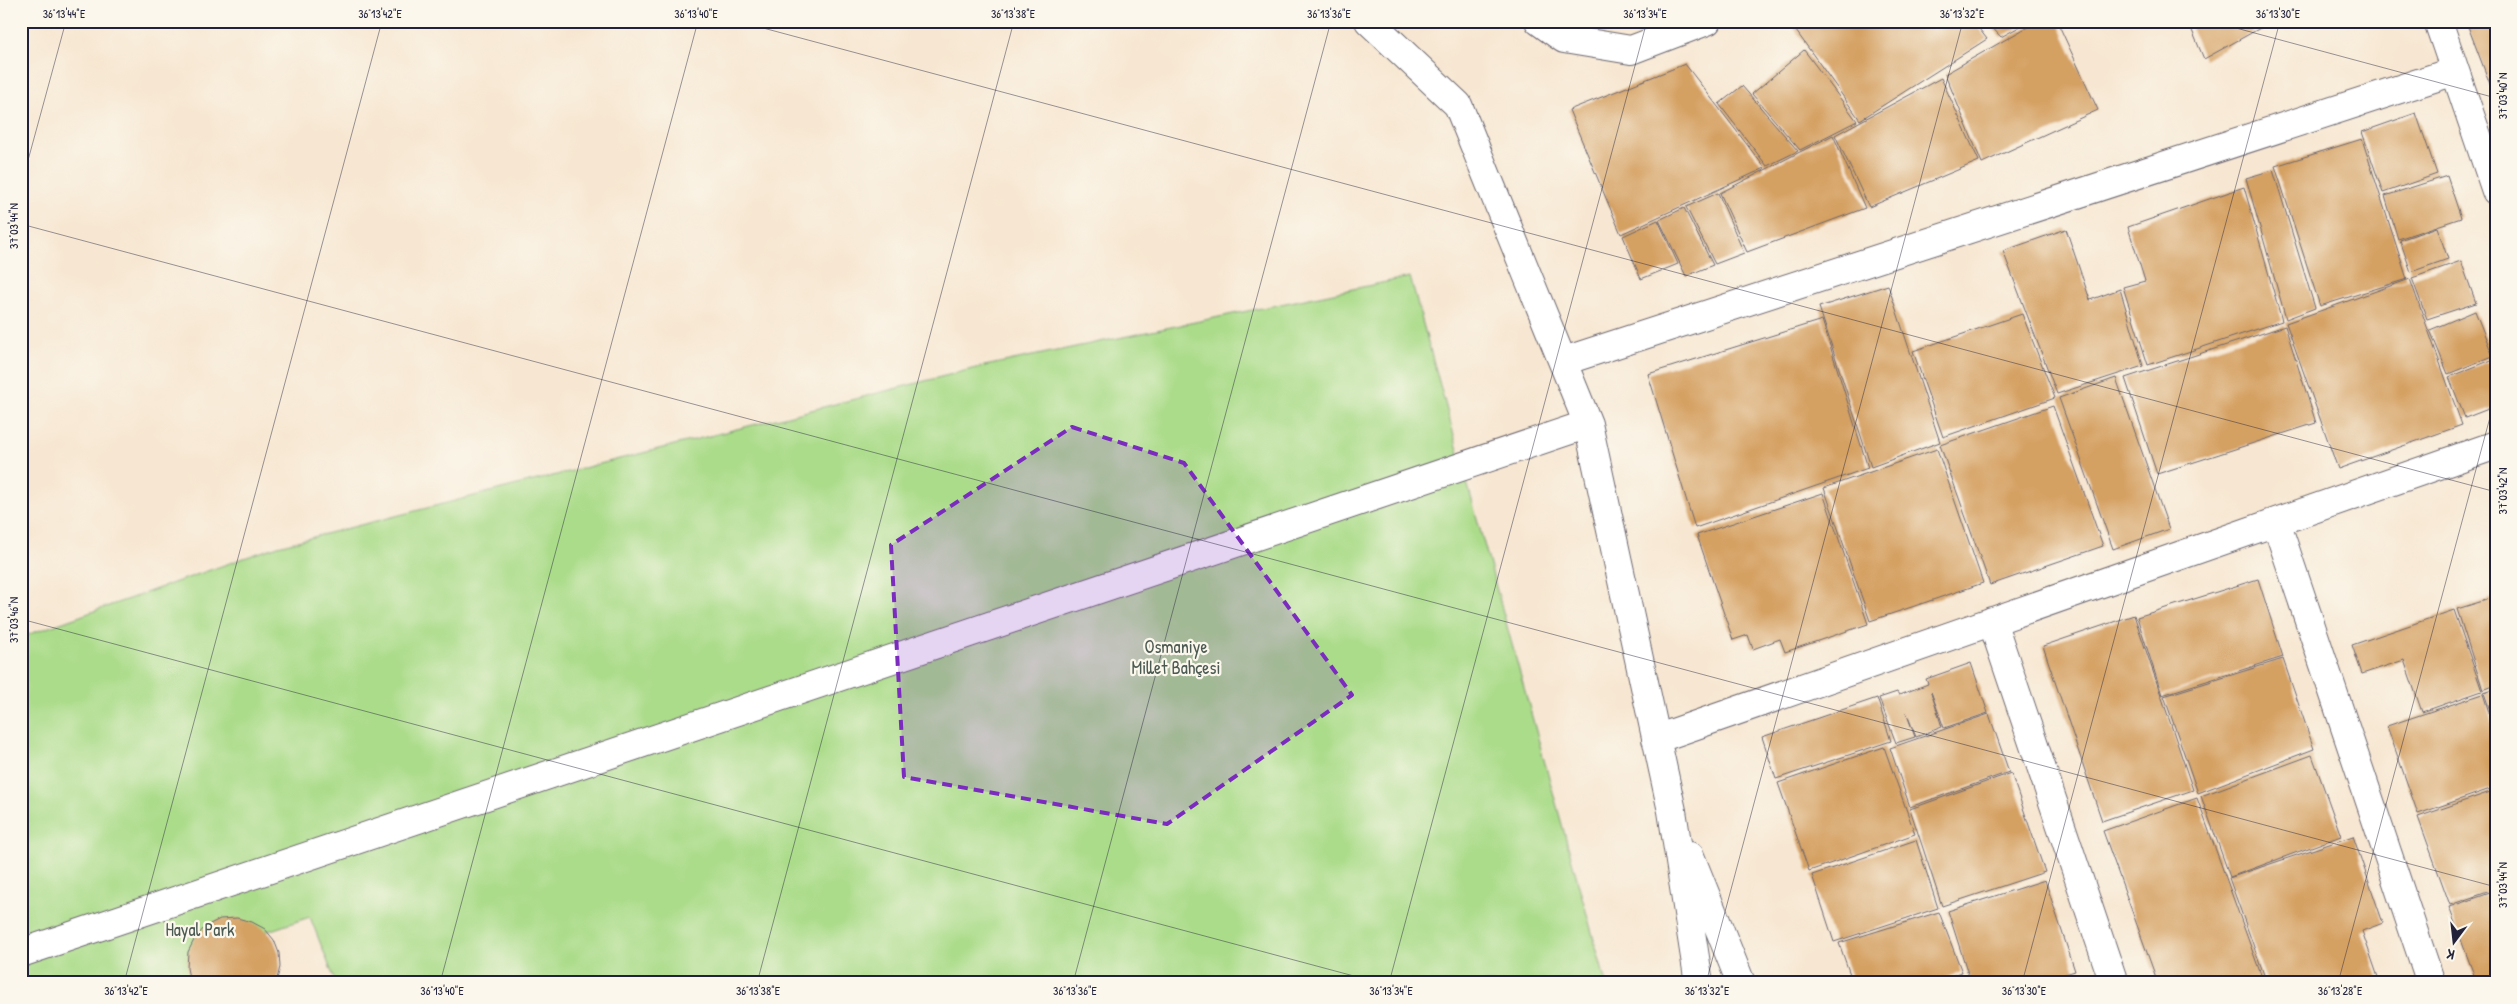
<svg xmlns="http://www.w3.org/2000/svg" width="2517" height="1004" font-family="'Patrick Hand',sans-serif">
  <style>
    .green { fill: #abdc8a; stroke: #667f62 }
    .building { fill: #d5a163 }
    .lines { fill: none; stroke-linecap: round; stroke-linejoin: round }
    .minor-casing { stroke: #6d6770; stroke-width: 30 }
    .minor { stroke: #fff; stroke-width: 28 }
    .marked { fill: #7b2cbf; fill-opacity: 0.2; stroke: #7b2cbf; stroke-width: 4; stroke-dasharray: 10 6; stroke-linejoin: round }
    .ticks { fill: none; stroke: #22223b; stroke-width: 1; stroke-opacity: 0.45 }
    .labels { text-anchor: middle; stroke-width: 4.5; stroke-linejoin: round; paint-order: stroke }
    .park-label { font-size: 18px; fill: #4b5a53; stroke: #fbf7ec }
    .neatline { fill: none; stroke: #22223b; stroke-width: 2 }
    .ticks-label { font-size: 12px; text-anchor: middle; fill: #22223b }
  </style>
  <rect width="100%" height="100%" fill="#fbf7ec"/>
  <filter id="ink" filterUnits="userSpaceOnUse"><feTurbulence type="fractalNoise" baseFrequency=".02" numOctaves="2"/><feDisplacementMap in="SourceGraphic" scale="10" xChannelSelector="R" yChannelSelector="G"/><feConvolveMatrix kernelMatrix="1 2 1 2 8 2 1 2 1" color-interpolation-filters="sRGB"/></filter>
  <filter id="wash" filterUnits="userSpaceOnUse"><feTurbulence type="fractalNoise" baseFrequency=".0096" numOctaves="4" result="noise"/><feDisplacementMap in="SourceGraphic" scale="20" xChannelSelector="R" yChannelSelector="G"/><feGaussianBlur stdDeviation="1.12" result="paint"/><feColorMatrix in="noise" values="0 0 0 0 0 0 0 0 0 0 0 0 0 0 0 0 0 1.4 0 .05"/><feComposite in="paint" operator="in"/></filter>
  <g filter="url(#wash)">
    <rect width="100%" height="100%" fill="#f7e7d2"/>
    <path class="green" d="M1410,277L1606,983H336L310,917L259,934L278,983H21V637L278,546L980,367Z"/>
    <g id="blocks">
      <path class="building" d="M1795,21H1973L1987,39L1860,120L1791,24Z
        M1986,21H2030L2001,37Z
        M2038,21H2057L2098,110L1982,163L1945,74Z
        M2188,21H2273L2204,59Z
        M2466,21H2496V100Z
        M1804,50L1857,121L1800,150L1752,94Z
        M1685,64L1765,168L1621,234L1569,110Z
        M1941,78L1979,161L1869,207L1835,135Z
        M1742,86L1798,151L1767,166L1719,104Z
        M2416,113L2437,174L2383,193L2362,132Z
        M1833,135L1865,208L1747,252L1720,193Z
        M2362,139L2407,279L2320,306L2275,166Z
        M2273,170L2315,308L2286,319L2246,178Z
        M2447,176L2461,218L2398,239L2385,196Z
        M2244,187L2282,321L2148,365L2123,287L2145,281L2128,227Z
        M1718,193L1744,253L1715,264L1686,207Z
        M1684,208L1713,265L1686,276L1659,220Z
        M1658,220L1678,264L1641,279L1623,236Z
        M2437,227L2448,259L2411,272L2400,240Z
        M2066,229L2090,300L2120,289L2143,366L2057,394L2003,251Z
        M2461,261L2476,303L2427,319L2412,278Z
        M2410,279L2462,425L2338,469L2286,323Z
        M1888,285L1940,442L1871,467L1819,307Z
        M2475,311L2493,356L2448,374L2430,330Z
        M2022,314L2055,398L1943,437L1913,351Z
        M1822,320L1868,468L1695,528L1648,374Z
        M2285,326L2316,423L2157,474L2125,378Z
        M2494,359L2496,406L2465,418L2449,377Z
        M2116,378L2169,529L2113,549L2059,398Z
        M2053,406L2103,546L1990,585L1940,445Z
        M1937,449L1983,583L1870,621L1824,488Z
        M1823,493L1868,624L1785,652L1780,639L1753,649L1748,635L1733,640L1697,535Z
        M2258,579L2283,657L2162,695L2137,617Z
        M2496,597V685L2483,690L2457,609Z
        M2454,610L2482,691L2422,712L2404,660L2362,674L2352,645Z
        M2134,615L2193,790L2102,821L2043,646Z
        M2283,659L2314,749L2198,793L2164,696Z
        M1971,663L1988,713L1944,728L1931,692L1942,727L1916,737L1906,712L1915,737L1896,743L1879,698L1897,692L1899,695L1928,684L1926,679Z
        M2496,689V719H2493L2484,693Z
        M2483,694L2496,734V787L2418,814L2387,726Z
        M1877,698L1891,741L1776,779L1762,737Z
        M1989,714L2009,772L1910,807L1890,748Z
        M1884,747L1915,834L1809,871L1778,783Z
        M2312,755L2341,836L2230,877L2201,796Z
        M2011,773L2045,872L1942,906L1910,809Z
        M2496,790V889L2450,905L2418,817Z
        M2197,798L2264,983H2158L2103,831Z
        M2353,836L2383,923L2362,931L2380,983H2267L2229,878Z
        M1916,840L1938,908L1834,942L1812,875Z
        M2045,880L2075,971L2037,983H1971L1948,911Z
        M2496,891V983H2477L2449,907Z
        M1939,912L1962,972L1931,983H1853L1839,943Z
        M237,918L252,922L265,929L274,940L279,953L280,967L276,983H190L187,968L188,952L195,938L206,926L220,919Z
        M2078,977L2080,983H2060V982Z"/>
    </g>
  </g>
  <g filter="url(#ink)">
    <use href="#blocks" fill-opacity="0" stroke="#6d6770" stroke-width="1"/>
    <g class="lines">
      <defs>
        <path id="minor" d="M1369,21L1458,105L1588,424L1672,811L1699,983
          M1539,21L1564,39L1631,50L1707,21
          M2438,21L2496,191
          M1564,361L2455,71
          M2276,522L2431,983
          M1992,621L2114,983
          M1656,739L2496,445
          M1690,856L1741,983
          M21,953L1588,424"/>
      </defs>
      <use href="#minor" class="minor-casing"/>
      <use href="#minor" class="minor"/>
    </g>
  </g>
  <path class="marked" d="M1072,427L1184,463L1352,695L1167,824L904,777L891,545Z"/>
  <path class="ticks" d="M737,21L2496,492M2210,21L2496,98M21,186L66,21M21,224L2496,887M21,619L1380,983M124,983L382,21M440,983L698,21M757,983L1014,21M1073,983L1331,21M1389,983L1647,21M1706,983L1963,21M2022,983L2280,21M2338,983L2496,395"/>
  <g class="labels">
    <g class="park-label">
      <text x="1176" y="653">Osmaniye<tspan x="1176" dy="21">Millet Bahçesi</tspan></text>
      <text x="200" y="936">Hayal Park</text>
    </g>
  </g>
  <rect width="2517" height="1004" fill="none" stroke="#fbf7ec" stroke-width="55"/>
  <g transform="translate(2454 942) rotate(195)" stroke="#fbf7ec" stroke-width="4" paint-order="stroke">
  <path d="M0-4L9 19L0 12L-9 19Z" fill="#22223b"/>
  <text y="-8" font-size="14" font-weight="bold" text-anchor="middle" fill="#22223b">K</text>
  </g>
  <rect x="28" y="28" width="2462" height="948" class="neatline"/>
  <g class="ticks-label">
    <text x="64" y="18">36°13'44"E</text>
    <text x="380" y="18">36°13'42"E</text>
    <text x="696" y="18">36°13'40"E</text>
    <text x="1013" y="18">36°13'38"E</text>
    <text x="1329" y="18">36°13'36"E</text>
    <text x="1645" y="18">36°13'34"E</text>
    <text x="1962" y="18">36°13'32"E</text>
    <text x="2278" y="18">36°13'30"E</text>
    <text transform="translate(2503 96) rotate(-90)" y="4">37°03'40"N</text>
    <text transform="translate(14 226) rotate(-90)" y="4">37°03'44"N</text>
    <text transform="translate(2503 491) rotate(-90)" y="4">37°03'42"N</text>
    <text transform="translate(14 620) rotate(-90)" y="4">37°03'46"N</text>
    <text transform="translate(2503 885) rotate(-90)" y="4">37°03'44"N</text>
    <text x="126" y="995">36°13'42"E</text>
    <text x="442" y="995">36°13'40"E</text>
    <text x="758" y="995">36°13'38"E</text>
    <text x="1075" y="995">36°13'36"E</text>
    <text x="1391" y="995">36°13'34"E</text>
    <text x="1707" y="995">36°13'32"E</text>
    <text x="2024" y="995">36°13'30"E</text>
    <text x="2340" y="995">36°13'28"E</text>
  </g>
</svg>
